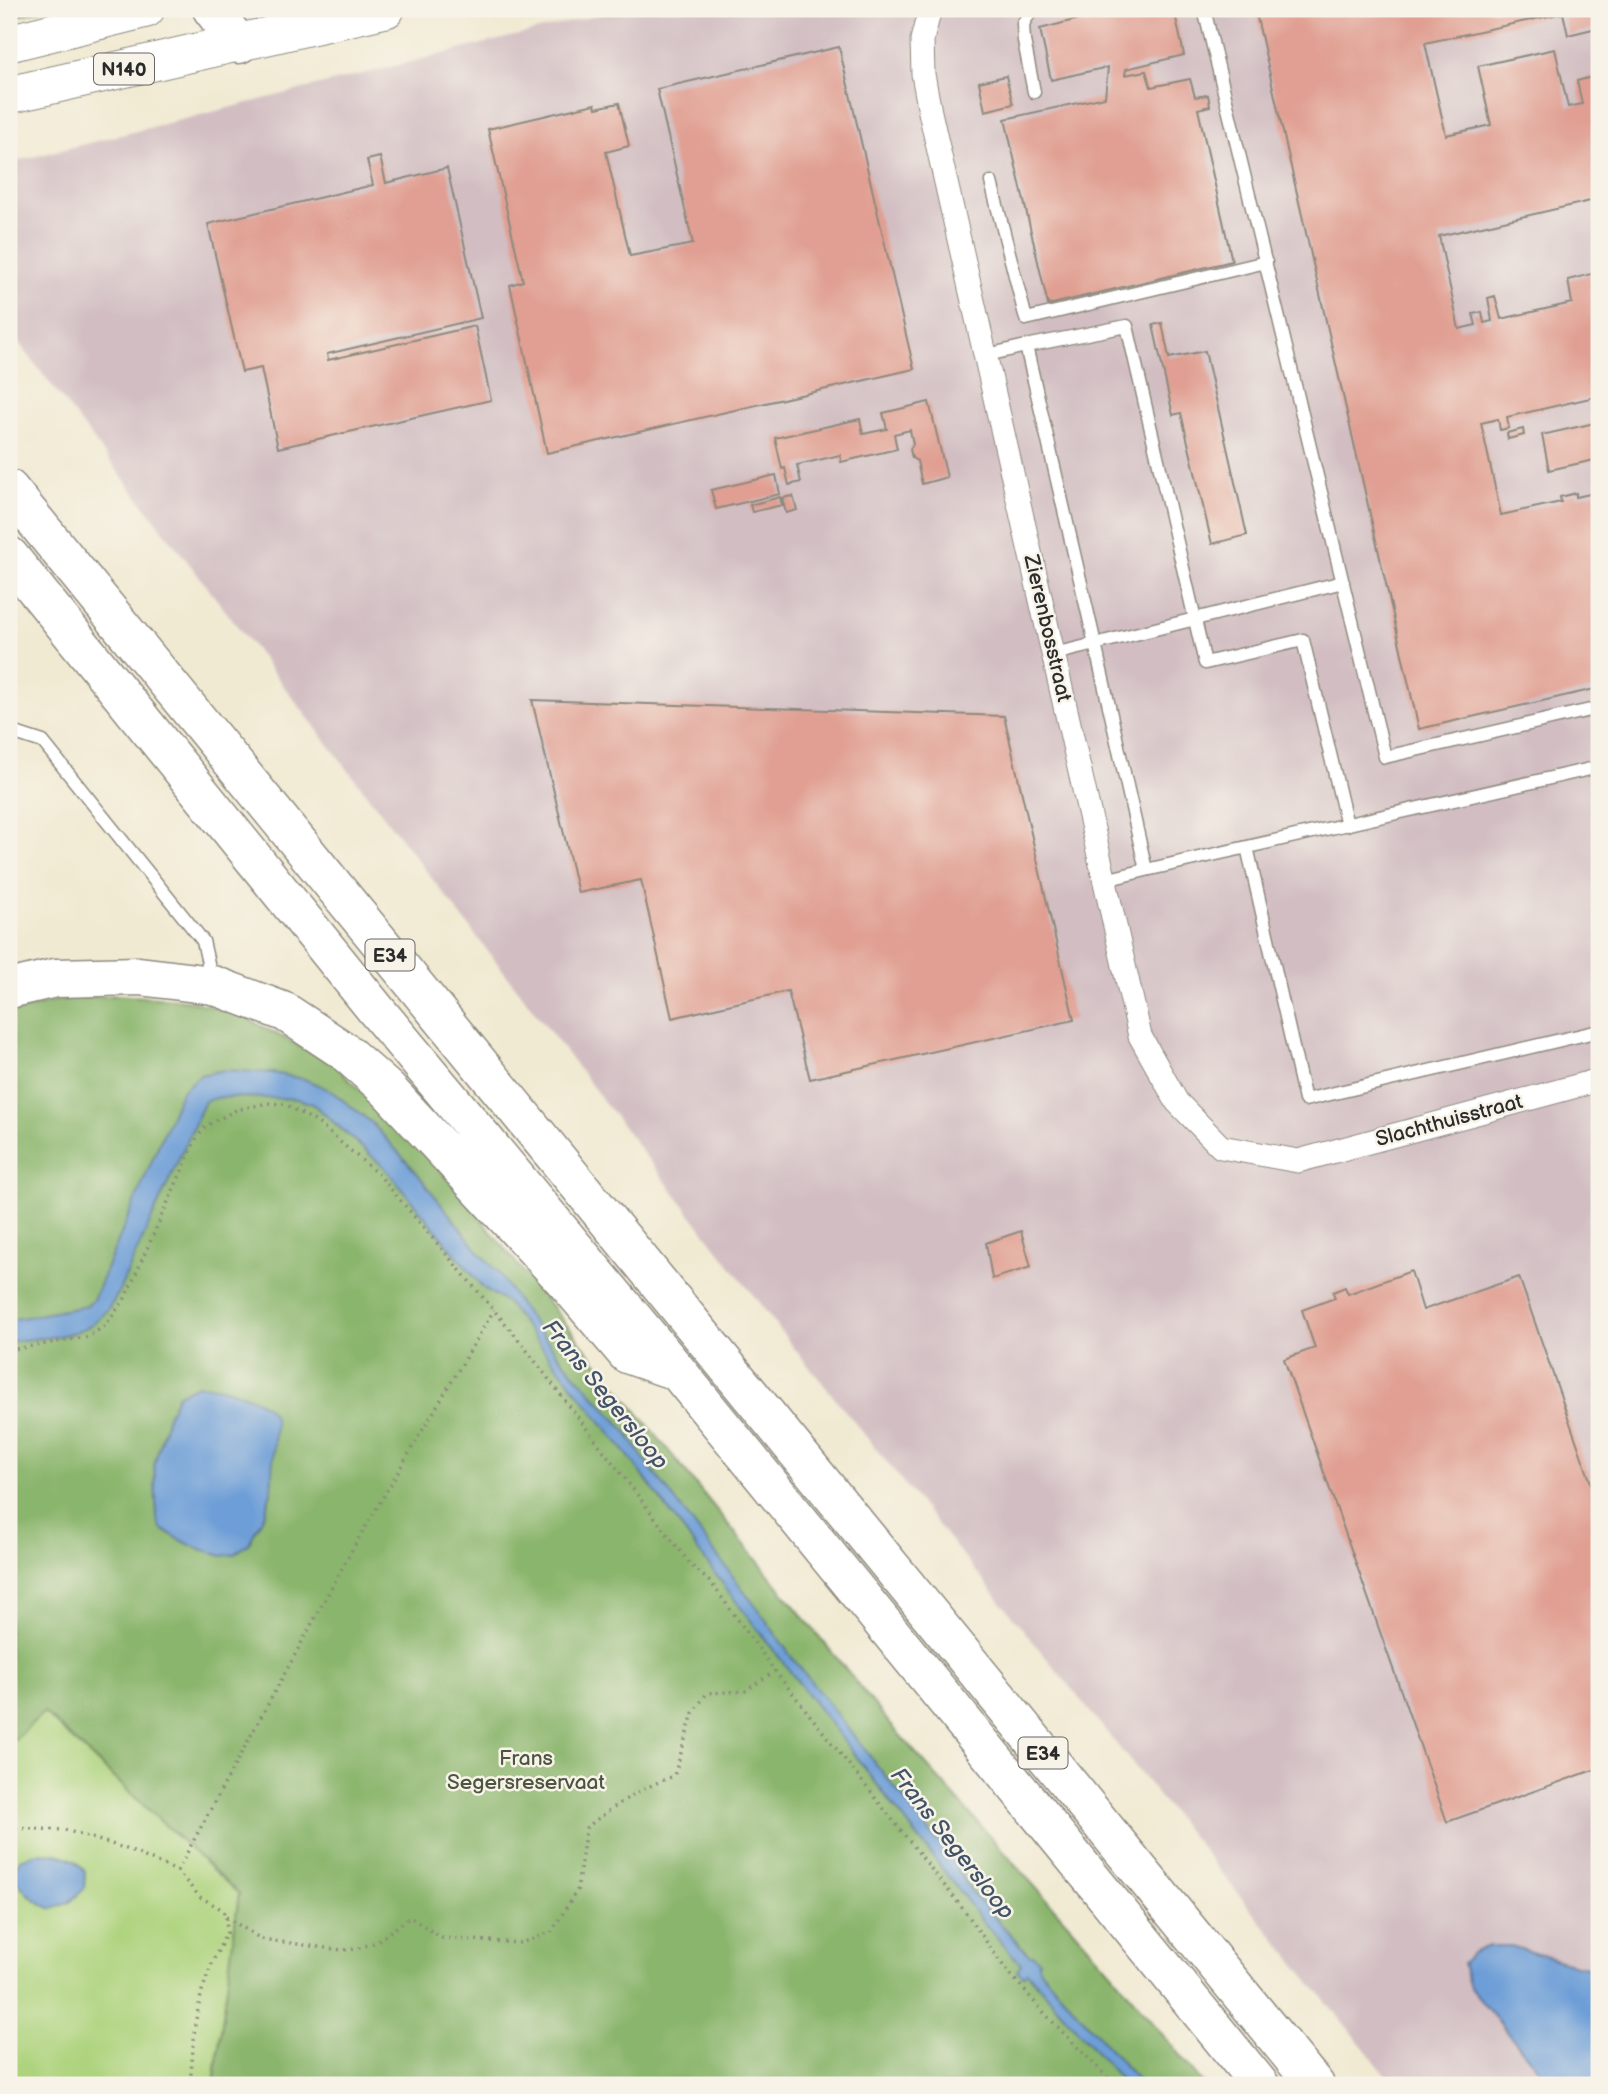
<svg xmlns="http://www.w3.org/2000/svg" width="1608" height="2094" font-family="'Balsamiq Sans',sans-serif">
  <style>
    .industrial { fill: #d2bec2 }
    .green { fill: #add37d; stroke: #6c7f54; stroke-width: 2 }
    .forest { fill: #8ab56c; stroke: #5a704c; stroke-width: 2 }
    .water { fill: #6d9ed7; stroke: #4c6481; stroke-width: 2 }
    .building { fill: #e09f92 }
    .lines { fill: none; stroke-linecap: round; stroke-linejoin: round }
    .lane-casing { stroke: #8e8a7f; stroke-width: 15 }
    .street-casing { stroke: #8e8a7f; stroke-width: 25 }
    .primary-casing { stroke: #8e8a7f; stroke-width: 39 }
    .highway-casing { stroke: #8e8a7f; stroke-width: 41 }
    .path { stroke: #8e8a7f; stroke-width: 3.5; stroke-dasharray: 2 5; stroke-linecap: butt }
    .lane { stroke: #fff; stroke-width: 12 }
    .street { stroke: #fff; stroke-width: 23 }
    .primary { stroke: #fff; stroke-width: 37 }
    .highway { stroke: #fff; stroke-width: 38 }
    .labels { text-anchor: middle; stroke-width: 5; stroke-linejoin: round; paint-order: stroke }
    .shield { fill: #f7f3e8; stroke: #686764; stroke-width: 2 }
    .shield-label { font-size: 19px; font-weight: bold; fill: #2b2b2b }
    .street-label { font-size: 21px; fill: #2b2b2b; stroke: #f7f3e8 }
    .park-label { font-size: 21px; fill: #4c5540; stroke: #f7f3e8 }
    .water-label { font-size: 23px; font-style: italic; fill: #425367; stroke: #f7f3e8 }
  </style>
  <rect width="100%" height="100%" fill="#f7f3e8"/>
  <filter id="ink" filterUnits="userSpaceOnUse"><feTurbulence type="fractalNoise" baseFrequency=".0143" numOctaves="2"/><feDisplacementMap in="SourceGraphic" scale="14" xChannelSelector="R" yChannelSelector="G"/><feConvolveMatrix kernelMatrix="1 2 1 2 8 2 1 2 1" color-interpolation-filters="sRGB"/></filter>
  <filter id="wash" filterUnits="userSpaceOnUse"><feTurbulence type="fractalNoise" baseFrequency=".00686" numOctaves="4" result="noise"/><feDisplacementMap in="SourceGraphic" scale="28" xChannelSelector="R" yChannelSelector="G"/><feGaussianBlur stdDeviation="1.57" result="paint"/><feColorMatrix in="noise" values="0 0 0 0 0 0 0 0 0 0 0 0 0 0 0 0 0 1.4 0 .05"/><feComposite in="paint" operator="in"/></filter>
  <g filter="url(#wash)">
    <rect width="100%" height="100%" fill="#f1ead3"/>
    <path class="industrial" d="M622,9H1599V2085H1394L794,1348L9,330V163Z"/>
    <path class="green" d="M43,1712L239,1894L214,2085H9V1745Z"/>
    <path class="forest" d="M9,9H42L9,19Z
      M117,995L186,1000L236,1013L334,1064L446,1176L890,1724L1112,1973L1204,2085H214L239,1894L44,1712L9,1745V1013L59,1000Z"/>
    <path class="water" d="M224,1070L273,1073L304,1079L330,1090L372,1123L416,1172L480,1253L499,1273L519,1304L560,1357L626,1431L641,1455L766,1620L790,1655L951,1859L971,1891L1029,1955H1033L1039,1960L1038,1964L1040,1970L1142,2085H1125L1027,1972L1023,1976L1017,1970L1021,1964L984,1923L728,1591L633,1462L506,1302L484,1289L385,1168L313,1104L297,1099L274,1098L221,1097L205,1101L118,1293C94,1341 56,1335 9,1342V1320L87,1306L93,1300L181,1092L200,1075Z
      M198,1385C215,1385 263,1397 272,1413C273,1413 275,1423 275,1424L271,1492L265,1513L249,1543L235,1554L222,1556L192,1546L161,1529L157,1519L154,1465L168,1415L178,1394Z
      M37,1853C56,1853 74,1854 85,1872L84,1889L70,1902L53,1909C36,1903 19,1889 13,1871L20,1859Z
      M1489,1946H1511L1571,1964L1599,1969V2085H1552L1470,1988L1463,1964L1472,1953Z"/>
    <g id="blocks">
      <path class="building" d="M1117,9H1174L1184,55L1126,69L1125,75L1146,71L1151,87L1190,79L1195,97L1208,95L1210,106L1198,109L1232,261L1048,305L1005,119L1105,97L1108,67L1051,80L1040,29Z
        M1255,9H1599V33L1597,28L1568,35L1563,13L1425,43L1446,135L1491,125L1478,66L1555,49L1568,107L1582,104L1577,81L1599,75V199L1439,236L1459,329L1476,325L1473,314L1482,312L1484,323L1492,321L1488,298L1495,296L1501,319L1572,303L1568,280L1599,272V396L1507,417L1509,428L1500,430L1498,419L1481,423L1501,515L1561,502L1560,497L1576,493V497L1599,492V688L1419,729Z
        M839,47L914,369L547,453L510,285L523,281L488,129L595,104L596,108L619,103L629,146L606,152L630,256L693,244L657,89Z
        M1006,76L1013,104L985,111L979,82Z
        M380,157L386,183L447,168L481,318L327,354L328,360L475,326L491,400L278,448L261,368L242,372L208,224L373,185L367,160Z
        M1162,323L1169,358L1205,351L1247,535L1212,544L1181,413L1173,415L1153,325Z
        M929,402L947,477L922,484L917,461L912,458L910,449L913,444L910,430L894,434L897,449L841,462L840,455L797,465L801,482L789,485L785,468L782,469L775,438L860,419L863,434L887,429L883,413Z
        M1599,422V459L1549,470L1542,435Z
        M1523,429L1524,435L1508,439L1507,433Z
        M776,475L780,494L716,509L711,490Z
        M793,496L797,510L786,513L782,498Z
        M780,497L782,505L752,512L750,505Z
        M532,700L1004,716L1074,1020L810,1079L788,991L672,1018L641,880L578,893Z
        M1021,1231L1031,1267L992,1279L986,1243Z
        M1411,1271L1423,1310L1519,1277L1599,1506V1768L1447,1822L1284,1359L1315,1348L1302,1310L1335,1298L1333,1292L1345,1287L1348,1294Z"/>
    </g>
  </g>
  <g filter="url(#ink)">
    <use href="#blocks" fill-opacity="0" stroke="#8e8a7f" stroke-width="2"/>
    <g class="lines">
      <defs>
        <path id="lane" d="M1032,9L1023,24L1024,41L1034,92
          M1204,9L1385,757L1599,708
          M991,182L1026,319L1266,262
          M987,355L1026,346
          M1343,582L1095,644L1146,870L1599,767
          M1054,654L1095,644L1026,346L1127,326L1205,663L1303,640L1347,825
          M9,731L43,742L203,941L212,981
          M1247,847L1305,1100L1599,1031
          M1105,880L1146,870"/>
        <path id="street" d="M930,9L922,40L923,74L930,112L1140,1036L1177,1102L1221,1147L1298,1161L1599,1080"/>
        <path id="primary" d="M9,43L146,9
          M9,95L386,9"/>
        <path id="highway" d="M212,9L239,44
          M99,20L109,9
          M9,489L1315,2085
          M9,556L377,1011L678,1372L1260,2085
          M9,989L55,978L139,976L213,985L285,1012L344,1051L387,1089L564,1280L627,1354L676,1371"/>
      </defs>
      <use href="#lane" class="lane-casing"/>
      <use href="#street" class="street-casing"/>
      <use href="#primary" class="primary-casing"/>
      <use href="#highway" class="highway-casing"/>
      <path class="path" d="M9,1350L87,1337L105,1326L125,1298L197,1137L206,1126L236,1110L268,1103L285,1104L318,1123L379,1175L515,1335L691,1565L712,1584L775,1671L967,1914L1004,1967L1046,2015L1115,2085
        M9,1828L65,1830L124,1848L177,1871L200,1897L223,1910L226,1917L227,1932L212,1963L202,1991L195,2024L190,2085
        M177,1871L357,1541L494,1310
        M226,1917L261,1939L341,1950L357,1949L376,1942L410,1917L442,1938L520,1943L551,1933L577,1890L586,1828C614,1806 640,1788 674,1776L693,1713L707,1693L745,1691L775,1671"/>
      <use href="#lane" class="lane"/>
      <use href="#street" class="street"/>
      <use href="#primary" class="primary"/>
      <use href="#highway" class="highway"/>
    </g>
  </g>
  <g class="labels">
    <g class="shield">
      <rect x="94" y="53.5" width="60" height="31" rx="5"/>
      <rect x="365.5" y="939.5" width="49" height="31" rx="5"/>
      <rect x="1018.5" y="1737.5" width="49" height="31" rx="5"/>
    </g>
    <g class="shield-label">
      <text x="124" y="76">N140</text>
      <text x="390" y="962">E34</text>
      <text x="1043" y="1760">E34</text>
    </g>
    <g class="street-label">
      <text transform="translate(1048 628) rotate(77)" y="7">Zierenbosstraat</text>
      <text transform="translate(1449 1120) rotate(-15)" y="7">Slachthuisstraat</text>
    </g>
    <g class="park-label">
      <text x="526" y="1765">Frans<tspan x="526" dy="24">Segersreservaat</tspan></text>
    </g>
    <g class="water-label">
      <text transform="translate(606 1394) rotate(51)" y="8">Frans Segersloop</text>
      <text transform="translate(953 1843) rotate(52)" y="8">Frans Segersloop</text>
    </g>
  </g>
  <rect width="1608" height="2094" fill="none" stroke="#f7f3e8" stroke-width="35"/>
</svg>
